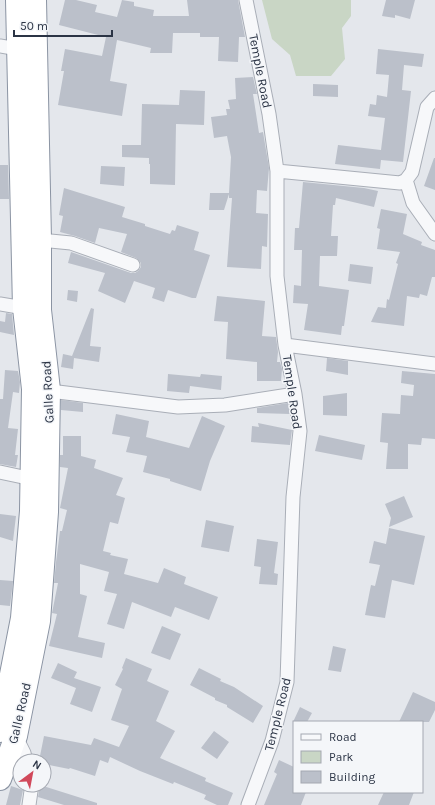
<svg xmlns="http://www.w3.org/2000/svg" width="435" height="805" font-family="Karla,sans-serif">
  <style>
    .green { fill: #c9d6c5 }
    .building { fill: #bbc0ca }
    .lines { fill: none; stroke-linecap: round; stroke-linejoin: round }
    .street-casing { stroke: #a9aeb7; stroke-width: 15 }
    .highway-casing { stroke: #8b94a3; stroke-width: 24 }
    .street { stroke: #f7f8fa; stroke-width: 13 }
    .highway { stroke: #fff; stroke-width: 22 }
    .labels { text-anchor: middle; stroke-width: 3; stroke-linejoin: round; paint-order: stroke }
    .street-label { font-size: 13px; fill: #2b3445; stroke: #f4f6f9 }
  </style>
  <rect width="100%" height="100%" fill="#e4e7ec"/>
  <path class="green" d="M262,0H351V16L342,28L345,59L331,76H296L290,55L272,39Z"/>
  <path class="building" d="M65,0H76L97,5L95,12L117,17L122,0L134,2V6L154,10L153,16H189L187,0H238L245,37H239L238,62L218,61L219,37H200V33H173L172,53H150L151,48L117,40L110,81L127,84L122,116L58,105L64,71H61L65,49L102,56L106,37L59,25Z
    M386,0H415L410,19L395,15V18L382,16Z
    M378,49L424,54L422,67L404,65L402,90L411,91L403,162L381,160L380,169L335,164L338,145L381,150L385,118L368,116L370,104L376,105L377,95L387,97L389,75L376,74Z
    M253,77L257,94H253L259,133L263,132L269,168L267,191L257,190L256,213L268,214L267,247L262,246L261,269L227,267L232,198H229V194L224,210H209L210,193H229L231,157L227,136L214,138L211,117L227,115L226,109H230L228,100L236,99L235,78Z
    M313,84L338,85V97L313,96Z
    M180,90L205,91L204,125L176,124L175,185L150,184V164H149V158L122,157V145H141L142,104L179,105Z
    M434,158H435V190L424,186Z
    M0,165H8L9,199H0Z
    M101,166L125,167L124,186L100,184Z
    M303,182L364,188L378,191L374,207L336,198L335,205H333L331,236H338L337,256H320L319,286L349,290L344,326H342L341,335L304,330L308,304L293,303L294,285L301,286L302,250H294L295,228H299Z
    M64,188L125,207L122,217L145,224V226L170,234L172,230L175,231L177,225L199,232L194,250L210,255L196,298H192L168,290L164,302L152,298L155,288L134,281L125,303L98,291L105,273L68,263L71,252L131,273H135L138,271L141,267V263L136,258L121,252L127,234L99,228L95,243L75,236L60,232L63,216L59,215Z
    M381,209L407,214L403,234L422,242L421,245L435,250V277H432L427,296L420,294L419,298L407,296L404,326L371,322L378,307L386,308L387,299L389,300L398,264L396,263L400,252L377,249L380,229L377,228Z
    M350,264L373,267L371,284L348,281Z
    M68,290L78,291L77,302L67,300Z
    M217,296L265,301L262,336L276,337L278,352L277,362H280L282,369L281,381H257V362L226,359L228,322L214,321Z
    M91,308L94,309L90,346L101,347L99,362L74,358L73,369L61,367L63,354L72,356Z
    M6,313L12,314L14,335L0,332V321L5,322Z
    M327,358L348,361V375L326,371Z
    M5,370L18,371L20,382L19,393L13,392L8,428L18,429L15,455H18L16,467L0,464V399H3Z
    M402,371L435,374V439L422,438L421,445L408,444V469H386L388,443L380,442L382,413L400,414L401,395L413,396L414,385L401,383Z
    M168,374L200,377L201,374L222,376L221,390L190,386L189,393L167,391Z
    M347,393V416L323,415V396Z
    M61,400L83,403V412L61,410Z
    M288,403L290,414L257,413V408Z
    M116,414L149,421L146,437L189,448L202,416L225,426L210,461L201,491L170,481V479L143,472L147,456L126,452L130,437L112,434Z
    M258,423L292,430L290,445L251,442L252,426L259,427Z
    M319,435L365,445L362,460L315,451Z
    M63,436H81V456L96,460L94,468L123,478L116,495L125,498L118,524L110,522L103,551L111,553L110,555L128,559L124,574L158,583L164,568L186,577L184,584L218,597L209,620L175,607L171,617L132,602L124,629L107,624L117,594L104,591L109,572L80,564V594L87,596L78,637L105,643L102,658L49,646L57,614L52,613L58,583H54L56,562L60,531H62L67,510L60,508L68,468L60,467V455H63Z
    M404,496L413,517L389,527L391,518L385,504Z
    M0,514L16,516L13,541L0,537Z
    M206,520L234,526L229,552L201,547Z
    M389,528L425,536L414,585L392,580L385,618L365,615L371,585L375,586L380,565L369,563L374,541L386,544Z
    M257,539L278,542L274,573L278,574L277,585L259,584L261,567L254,566Z
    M0,580L13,581L10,606L0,605Z
    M162,626L181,634L170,660L151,653Z
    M333,646L346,649L341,672L328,670Z
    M126,658L152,669L147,681L169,691L156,721L175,731L160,758L206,778L205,781L233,793L228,805H217L204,799L206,795L174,782L173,784L140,771L110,757L108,763L100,760L95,776L70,768L69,769L44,764V761H39L44,736L91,745L94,738L119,747L129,726L111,720L122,689L115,685L123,669L122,668Z
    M58,663L77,672L74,678L101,687L92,712L70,704L76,688L51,678Z
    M199,668L221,679L220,681L234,687L263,706L253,723L227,707V705L215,700V698L190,685Z
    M413,692L435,702V710L429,722H399Z
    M300,707L312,713L307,722H293Z
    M214,731L229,742L217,759L201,748Z
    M279,760L294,767V792H306L301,805H264L277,774L274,772Z
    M40,785L97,803V805H64L38,797Z
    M11,786L23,790L20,805H6Z
    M384,792H414L409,805H378Z"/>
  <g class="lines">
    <defs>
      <path id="street" d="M246,0L269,114L277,171V276L285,345L295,394L300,431L293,497L287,682L272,741L248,805
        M0,46L18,49
        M277,171L400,183L406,180L412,172L427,107L435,98
        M406,180L413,203L435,234
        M40,240L71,243L133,265
        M0,304L30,309
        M285,345L435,364
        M42,390L178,407L225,405L295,394
        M0,472L37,480
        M15,735L24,753L26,761
        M29,805L31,791L30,785"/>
      <path id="highway" d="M0,731L22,618L31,511L33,389L24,308L17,0
        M0,779L16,736L39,621L47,512L49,390L40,310V240L35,0"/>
    </defs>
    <use href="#street" class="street-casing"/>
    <use href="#highway" class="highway-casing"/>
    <use href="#street" class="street"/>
    <use href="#highway" class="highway"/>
  </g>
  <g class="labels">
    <g class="street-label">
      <text transform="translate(261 71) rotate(79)" y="5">Temple Road</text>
      <text transform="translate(47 392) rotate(-93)" y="5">Galle Road</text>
      <text transform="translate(293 392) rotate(82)" y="5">Temple Road</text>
      <text transform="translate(19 713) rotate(-77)" y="5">Galle Road</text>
      <text transform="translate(277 714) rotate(-76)" y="5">Temple Road</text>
    </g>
  </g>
  <rect x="293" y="721" width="130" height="72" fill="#f4f6f9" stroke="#a4a8b1"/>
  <rect x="301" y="734" width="20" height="6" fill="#f7f8fa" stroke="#a4a8b1"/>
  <text x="329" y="741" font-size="12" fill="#2b3445">Road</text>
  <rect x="301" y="751" width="20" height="12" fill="#c9d6c5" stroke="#a4a8b1"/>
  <text x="329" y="761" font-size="12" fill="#2b3445">Park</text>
  <rect x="301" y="771" width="20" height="12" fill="#bbc0ca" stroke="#a4a8b1"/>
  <text x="329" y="781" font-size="12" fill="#2b3445">Building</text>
  <g transform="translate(32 773) rotate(32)"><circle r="19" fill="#f4f6f9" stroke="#a4a8b1"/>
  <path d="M0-3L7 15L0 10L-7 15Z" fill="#d1495b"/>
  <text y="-6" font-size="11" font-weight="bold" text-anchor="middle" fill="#2b3445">N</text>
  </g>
  <path d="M14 30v6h98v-6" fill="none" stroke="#2b3445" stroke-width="2"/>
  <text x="20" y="30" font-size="12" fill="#2b3445" stroke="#f4f6f9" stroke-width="3" paint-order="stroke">50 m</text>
</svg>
